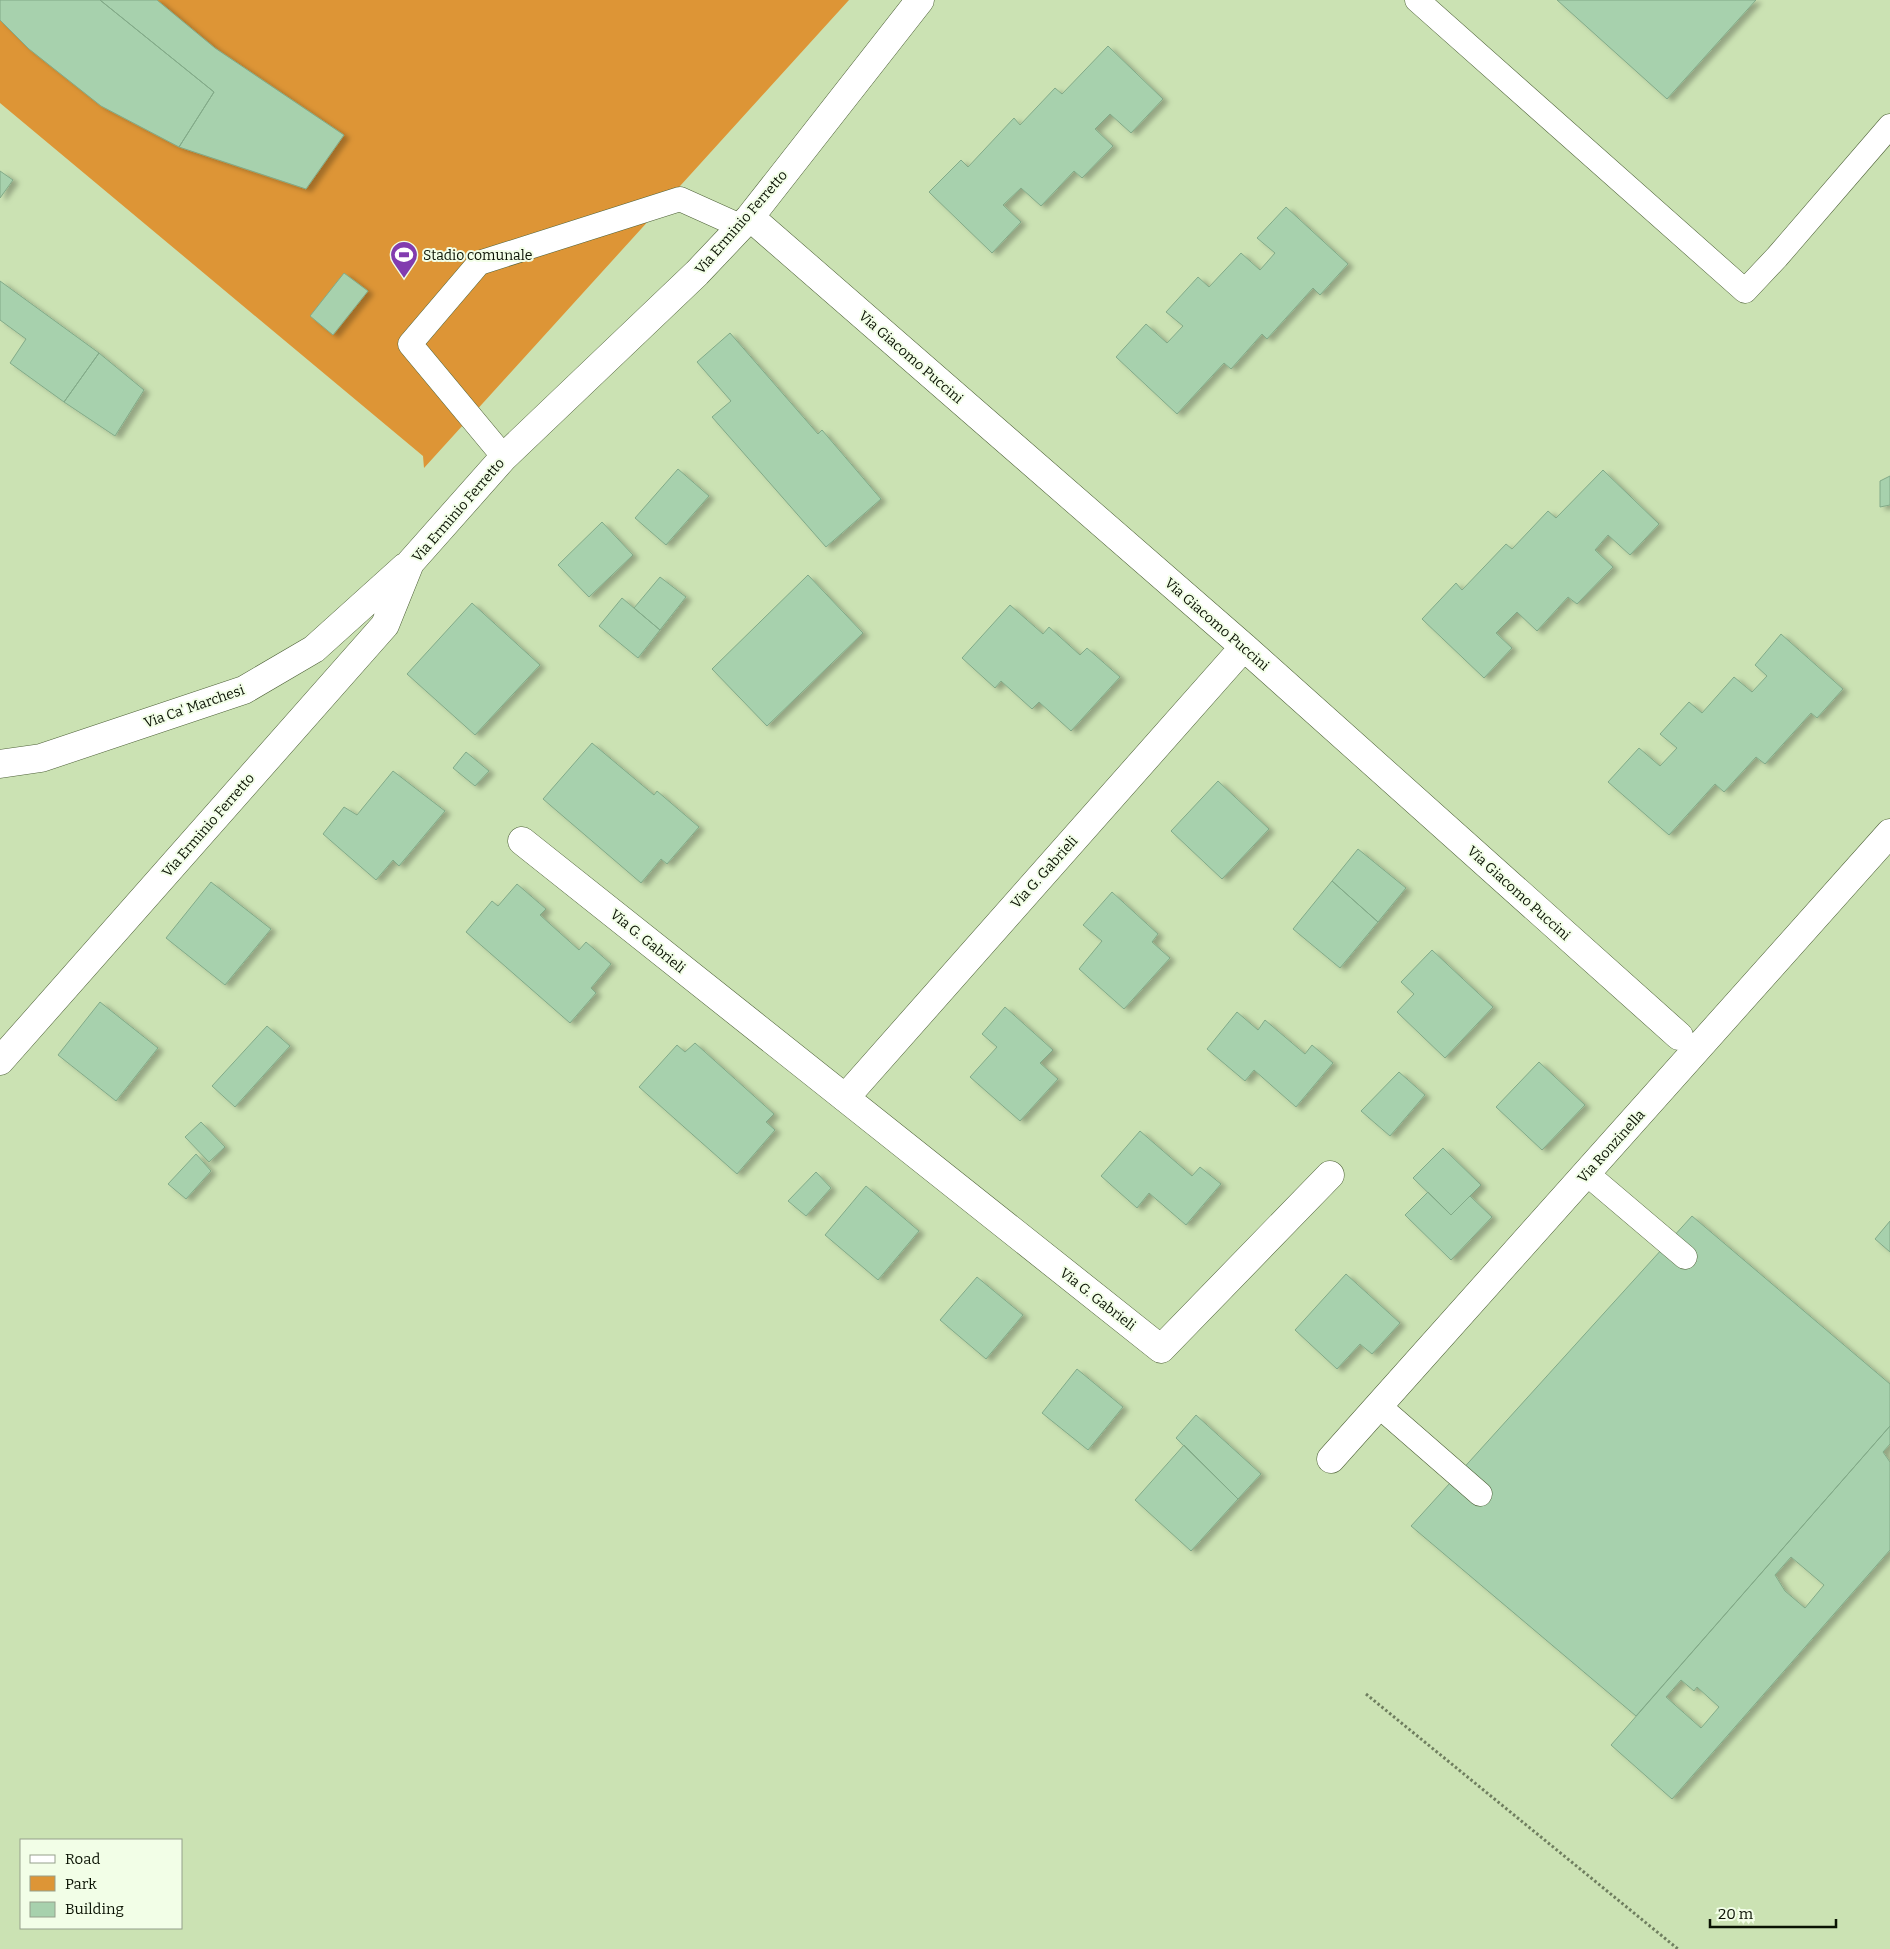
<svg xmlns="http://www.w3.org/2000/svg" width="1890" height="1949" font-family="Bitter,serif">
  <style>
    .green { fill: #dd9536 }
    .building { fill: #a7d1ad; stroke: #82aa88; fill-rule: evenodd; filter: url(#shadow) }
    .lines { fill: none; stroke-linecap: round; stroke-linejoin: round }
    .lane-casing { stroke: #4e6138; stroke-width: 25 }
    .street-casing { stroke: #4e6138; stroke-width: 29 }
    .path { stroke: #6f7e5f; stroke-width: 3; stroke-dasharray: 2.5 2.5; stroke-linecap: butt }
    .lane { stroke: #fff; stroke-width: 24 }
    .street { stroke: #fff; stroke-width: 28 }
    .labels { text-anchor: middle; stroke-width: 4; stroke-linejoin: round; paint-order: stroke }
    .street-label { font-size: 14px; fill: #0a1203; stroke: #f2fee7 }
    .poi-label { font-size: 14px; fill: #0a1203; stroke: #f2fee7; text-anchor: start }
  </style>
  <defs>
    <filter id="shadow"><feDropShadow dx="5.5" dy="3" stdDeviation="2.5" flood-color="#0004"/></filter>
  </defs>
  <rect width="100%" height="100%" fill="#cbe2b3"/>
  <path class="green" d="M0,0H849L424,468L423,456L0,103Z"/>
  <path class="building" d="M0,0H100L214,92L179,147L101,106L29,49L0,20Z
    M100,0H157L215,48L344,135L306,189L179,147L214,92Z
    M1557,0H1756L1667,99Z
    M1108,46L1163,99L1131,133L1110,114L1095,129L1113,146L1082,178L1074,171L1041,206L1021,188L1003,205L1021,222L992,253L929,192L961,160L968,167L1014,118L1020,125L1055,88L1062,94Z
    M0,171L13,180L0,198Z
    M1286,207L1348,264L1320,295L1313,288L1267,339L1262,334L1231,369L1224,363L1177,414L1116,357L1146,324L1167,343L1183,326L1166,312L1198,277L1209,287L1241,253L1260,270L1275,253L1257,238Z
    M344,273L368,291L333,335L310,316Z
    M0,281L99,353L64,402L10,363L26,339L0,320Z
    M730,333L818,434L822,430L881,499L826,547L712,417L731,401L697,362Z
    M99,353L144,390L115,436L64,402Z
    M678,469L709,496L666,545L635,518Z
    M1603,470L1659,524L1630,555L1608,535L1595,550L1613,567L1577,604L1568,597L1537,631L1517,612L1496,633L1512,648L1484,678L1422,619L1456,583L1462,590L1506,544L1512,549L1548,511L1556,518Z
    M1890,476V505L1880,507V481Z
    M602,522L633,555L589,597L558,565Z
    M808,575L863,633L767,726L712,669Z
    M660,577L686,597L660,630L634,608Z
    M622,598L660,630L638,658L599,626Z
    M472,603L540,665L475,735L407,674Z
    M1010,605L1043,634L1049,627L1080,655L1087,648L1120,677L1071,731L1039,702L1032,709L1001,681L995,688L962,658Z
    M1781,634L1843,689L1817,718L1811,713L1765,764L1756,757L1724,792L1715,784L1669,835L1608,782L1639,748L1660,766L1677,748L1660,734L1689,702L1702,713L1734,677L1752,692L1767,676L1755,665Z
    M592,743L654,795L657,791L699,827L667,864L661,859L641,883L543,799Z
    M466,752L489,771L475,786L453,768Z
    M393,771L445,811L399,866L393,860L376,880L323,834L344,807L357,815Z
    M1218,781L1269,829L1222,879L1171,831Z
    M1358,849L1406,888L1378,922L1332,881Z
    M1332,881L1378,922L1340,968L1293,929Z
    M211,882L271,929L225,985L166,938Z
    M517,884L546,909L540,915L579,950L586,942L611,964L591,988L596,993L570,1023L466,932L492,901L498,906Z
    M1112,892L1158,934L1152,942L1170,958L1124,1009L1079,969L1102,941L1083,925Z
    M1432,950L1493,1007L1445,1058L1397,1012L1414,994L1401,982Z
    M100,1002L158,1048L116,1101L58,1055Z
    M1005,1007L1053,1050L1040,1063L1058,1079L1020,1121L970,1077L997,1047L982,1034Z
    M1237,1012L1258,1030L1265,1020L1305,1054L1312,1045L1333,1063L1296,1107L1254,1070L1245,1081L1207,1049Z
    M267,1026L290,1046L235,1107L212,1086Z
    M695,1043L774,1114L766,1122L775,1130L737,1174L639,1087L677,1045L685,1052Z
    M1539,1062L1585,1105L1542,1150L1496,1107Z
    M1399,1072L1425,1095L1390,1136L1361,1111Z
    M201,1122L225,1147L209,1162L185,1137Z
    M1140,1131L1192,1176L1200,1167L1221,1184L1186,1225L1149,1193L1137,1208L1101,1176Z
    M1443,1148L1481,1185L1451,1215L1413,1178Z
    M196,1154L211,1171L186,1199L168,1184Z
    M816,1172L831,1188L806,1216L788,1201Z
    M866,1186L919,1231L878,1280L825,1235Z
    M1428,1192L1451,1215L1470,1196L1492,1217L1451,1260L1405,1215Z
    M1692,1216L1890,1384V1426L1636,1716L1411,1526Z
    M1890,1221V1252L1875,1239Z
    M1346,1274L1400,1323L1372,1354L1360,1344L1337,1369L1295,1330Z
    M977,1277L1023,1315L986,1359L940,1320Z
    M1077,1369L1123,1407L1088,1450L1042,1413Z
    M1196,1415L1261,1474L1238,1499L1176,1438Z
    M1890,1426V1444L1883,1452L1890,1462V1550L1672,1799L1611,1745ZM1791,1557L1824,1585L1805,1608L1785,1591L1775,1575ZM1681,1680L1694,1691L1697,1687L1719,1707L1701,1728L1666,1697Z
    M1184,1445L1238,1499L1191,1551L1135,1500Z"/>
  <g class="lines">
    <defs>
      <path id="lane" d="M1417,0L1745,291L1777,257L1890,126
        M504,457L410,344L479,263L680,199L740,226
        M1586,1173L1685,1257
        M1379,1406L1480,1494"/>
      <path id="street" d="M750,217L1244,647L1679,1036
        M0,764L41,758L244,690L314,649L405,567
        M522,841L1161,1349L1330,1175
        M0,1061L385,625L410,563L504,457L697,273L750,217L920,0
        M845,1098L1244,647
        M1331,1459L1890,833"/>
    </defs>
    <use href="#lane" class="lane-casing"/>
    <use href="#street" class="street-casing"/>
    <path class="path" d="M1366,1694L1678,1949"/>
    <use href="#lane" class="lane"/>
    <use href="#street" class="street"/>
  </g>
  <defs>
    <symbol id="stadium-pin" viewBox="-11 -11 22 30"><path d="M0 17L-7.5 6A9.5 9.5 0 1 1 7.5 6Z" fill="#823caf" stroke="#f2fee7"/><path d="M0-5a6.5 5 0 1 0 0 10a6.5 5 0 1 0 0-10ZM-3.5-1.8h7v3.6h-7Z" fill="#fff"/></symbol>
  </defs>
  <g fill-rule="evenodd">
    <use href="#stadium-pin" x="388" y="239" width="32" height="43"/>
  </g>
  <g class="labels">
    <g class="street-label">
      <text transform="translate(741 222) rotate(-49)" y="5">Via Erminio Ferretto</text>
      <text transform="translate(911 357) rotate(41)" y="5">Via Giacomo Puccini</text>
      <text transform="translate(458 510) rotate(-49)" y="5">Via Erminio Ferretto</text>
      <text transform="translate(1217 624) rotate(41)" y="5">Via Giacomo Puccini</text>
      <text transform="translate(194 706) rotate(-19)" y="5">Via Ca' Marchesi</text>
      <text transform="translate(208 825) rotate(-49)" y="5">Via Erminio Ferretto</text>
      <text transform="translate(1044 872) rotate(-48)" y="5">Via G. Gabrieli</text>
      <text transform="translate(1519 893) rotate(42)" y="5">Via Giacomo Puccini</text>
      <text transform="translate(648 941) rotate(39)" y="5">Via G. Gabrieli</text>
      <text transform="translate(1611 1146) rotate(-48)" y="5">Via Ronzinella</text>
      <text transform="translate(1098 1299) rotate(38)" y="5">Via G. Gabrieli</text>
    </g>
    <g class="poi-label">
      <text x="423" y="260">Stadio comunale</text>
    </g>
  </g>
  <rect x="20" y="1839" width="162" height="90" fill="#f2fee7" stroke="#95a08c"/>
  <rect x="30" y="1855" width="25" height="8" fill="#ffffff" stroke="#95a08c"/>
  <text x="65" y="1864" font-size="15" fill="#0a1203">Road</text>
  <rect x="30" y="1876" width="25" height="15" fill="#dd9536" stroke="#95a08c"/>
  <text x="65" y="1889" font-size="15" fill="#0a1203">Park</text>
  <rect x="30" y="1902" width="25" height="15" fill="#a7d1ad" stroke="#95a08c"/>
  <text x="65" y="1914" font-size="15" fill="#0a1203">Building</text>
  <path d="M1710 1919v8h126v-8" fill="none" stroke="#0a1203" stroke-width="2.5"/>
  <text x="1718" y="1919" font-size="15" fill="#0a1203" stroke="#f2fee7" stroke-width="4" paint-order="stroke">20 m</text>
</svg>
